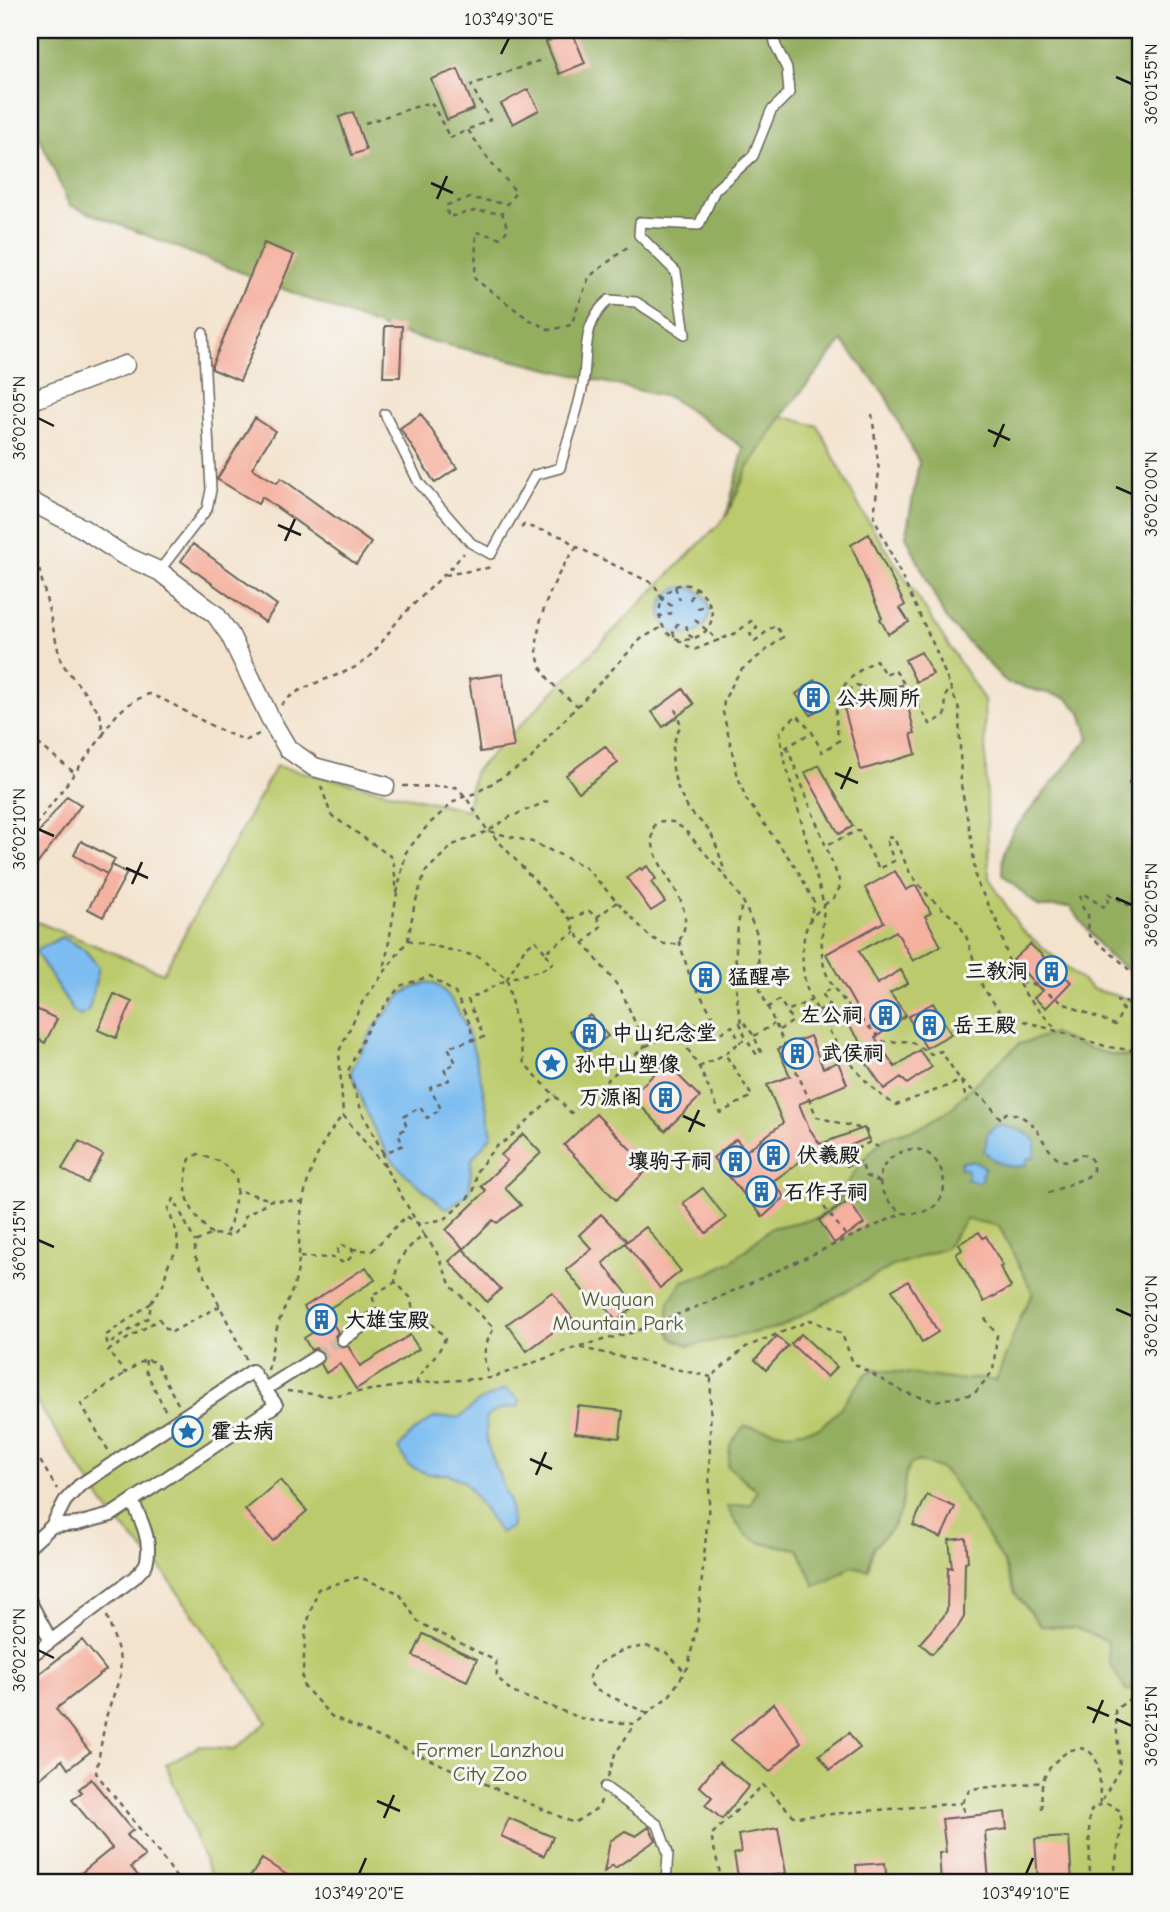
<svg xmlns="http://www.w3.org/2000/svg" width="1170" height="1912" font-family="'Comic Neue','LXGW WenKai TC',sans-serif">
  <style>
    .green { fill: #bbca6c; stroke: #6c7344; stroke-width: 2 }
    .forest { fill: #94ae60; stroke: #58653e; stroke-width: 2 }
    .water { fill: #7dbdf1; stroke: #4c6c86; stroke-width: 2 }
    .building { fill: #f5b09f }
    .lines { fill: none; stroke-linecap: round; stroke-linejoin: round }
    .pedestrian-tunnel { stroke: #c8bbaa; stroke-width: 12; stroke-dasharray: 12 6; stroke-linecap: butt }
    .service-casing { stroke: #67625a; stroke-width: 12 }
    .pedestrian-casing { stroke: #67625a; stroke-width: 16 }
    .minor-casing { stroke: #67625a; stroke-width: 21 }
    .path { stroke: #67625a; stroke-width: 2.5; stroke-dasharray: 5 5; stroke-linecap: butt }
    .service { stroke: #fff; stroke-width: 9 }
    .pedestrian { stroke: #fff; stroke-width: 12 }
    .minor { stroke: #fff; stroke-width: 18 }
    .ticks { fill: none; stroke: #1c1c1c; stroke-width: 2.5 }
    .labels { text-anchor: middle; stroke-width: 6; stroke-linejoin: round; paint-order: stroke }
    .poi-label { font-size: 21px; font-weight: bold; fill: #1c1c1c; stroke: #f6f6f2; text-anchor: start }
    .park-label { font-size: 21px; fill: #545938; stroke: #f6f6f2 }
    .neatline { fill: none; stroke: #1c1c1c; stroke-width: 2.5 }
    .ticks-label { font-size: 18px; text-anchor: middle; fill: #1c1c1c }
  </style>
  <rect width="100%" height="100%" fill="#f6f6f2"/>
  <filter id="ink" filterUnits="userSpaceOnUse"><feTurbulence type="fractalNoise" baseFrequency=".0143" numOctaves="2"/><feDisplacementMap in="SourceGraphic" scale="14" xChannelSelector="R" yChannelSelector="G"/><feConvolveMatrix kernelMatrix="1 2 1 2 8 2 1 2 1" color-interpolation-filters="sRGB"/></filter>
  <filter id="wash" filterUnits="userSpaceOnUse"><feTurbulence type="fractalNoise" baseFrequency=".00686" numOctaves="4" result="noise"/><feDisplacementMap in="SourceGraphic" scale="28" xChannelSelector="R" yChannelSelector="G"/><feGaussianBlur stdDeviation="1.57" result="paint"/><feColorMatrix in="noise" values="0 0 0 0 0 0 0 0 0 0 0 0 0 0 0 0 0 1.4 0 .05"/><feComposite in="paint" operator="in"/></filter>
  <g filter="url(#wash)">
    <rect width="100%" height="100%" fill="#f3e3cd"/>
    <path class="green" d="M782,416L818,426L861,510L984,700L989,878L1020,928L1092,989L1140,1002V1882H213L166,1764L200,1746L235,1749L267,1722L161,1568L111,1515L30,1392V919L163,973L276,766L467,810L474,772L726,517L748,468Z"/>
    <path class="forest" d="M30,30H1140V978L1107,955L1070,907H1039L1002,875L1003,851L1013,831L1089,738L1081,713L1067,698L1007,683L945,618L906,536L919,462L885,395L842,341L782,416L748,468L726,517L744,448L671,398L393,332L69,205L30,115Z
      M1052,1034C1074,1042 1118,1063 1140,1054V1544L1135,1561L1140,1579L1139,1689L1126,1690L1110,1664L1107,1641L1075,1628L1041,1626L1015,1593L1004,1563L950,1477L939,1468L919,1461L910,1464L906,1473L901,1509L892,1528L873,1548L868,1570L852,1566L830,1580L815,1586L798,1549C758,1542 748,1547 727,1507L751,1504L757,1490L728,1466L730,1445L744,1426L789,1433L819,1428L835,1414L867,1373L875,1369L950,1379H984L996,1381L1021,1316L1033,1293L999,1226L966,1219L946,1248L893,1266L781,1327L690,1346L672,1338L667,1325L669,1302L683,1281L709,1273L732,1261L771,1228L818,1218L832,1208L861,1162L884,1138L921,1127L952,1108L973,1085L1019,1044Z"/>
    <path class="water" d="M661 611a24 24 0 1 1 48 0a24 24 0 1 1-48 0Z
      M62,937L84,949L99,967L89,1009L86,1013L80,1016L73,1011L35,951Z
      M427,982C431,983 438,985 441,988C474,1018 483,1093 492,1135L472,1159L469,1192L450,1208L444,1207C427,1191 406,1178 392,1159C373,1134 362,1100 351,1071L373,1029L403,993Z
      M997,1125C1012,1128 1025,1129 1036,1141L1034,1157L1027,1159V1164C1014,1172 992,1162 984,1150C990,1138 981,1136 997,1125Z
      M962,1161C972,1161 978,1161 985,1168L981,1175L983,1178L978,1182L966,1179L968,1174L967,1169L960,1168Z
      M506,1389L520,1400L518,1407L500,1409L486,1417L487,1444L510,1503L512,1527L500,1533L465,1482L448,1474H427L408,1465L399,1448L410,1435L433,1418L460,1417L478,1402Z"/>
    <g id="blocks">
      <path class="building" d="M572,31L585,63L559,74L546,42Z
        M458,69L474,109L447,120L431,79Z
        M528,89L539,110L513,124L501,104Z
        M353,112L366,150L352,155L339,117Z
        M264,243L294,255L240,381L212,369V365Z
        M385,326H402L400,377H383Z
        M421,414L457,468L435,483L400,428Z
        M255,418L275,431L252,468L277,483L281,478L371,543L356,564L262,497L258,504L217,479Z
        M869,534L905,605L900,608L909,622L888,634L880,619L882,618L851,545Z
        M193,544L277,605L265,622L181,561Z
        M921,652L933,674L916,682L905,660Z
        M502,674L514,747L480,752L469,679Z
        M815,680L830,701L811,715L796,694Z
        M902,685L915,733L911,734L916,754L861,770L844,708L875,699L873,692Z
        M683,689L694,704L663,727L652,712Z
        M605,746L618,763L579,792L566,775Z
        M819,765L853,826L839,834L805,773Z
        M67,796L81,805L30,874V844Z
        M81,841L115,859L107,874L74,855Z
        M112,865L127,873L103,917L88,909Z
        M647,866L656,879L651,882L665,902L651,911L627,878L640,868L642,870Z
        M895,871L906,890L916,885L931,913L925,916L941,946L913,961L896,931L859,951L877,984L901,970L908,983L890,993L906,1015L875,1038L895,1067L919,1050L932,1067L907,1084L901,1077L884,1089L855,1046L861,1042L847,1023L860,1014L826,954L884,922L865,888Z
        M1030,944L1071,982L1046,1008L1034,998L1042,991L1013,960Z
        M708,965L717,981L702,990L692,974Z
        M114,994L132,1002L116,1038L98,1030Z
        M933,1003L951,1034L926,1048L908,1017Z
        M30,1006L57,1019L45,1043L30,1035Z
        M590,1015L608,1036L587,1052L570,1031Z
        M810,1036L823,1068L838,1062L847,1084L799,1104L809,1128L820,1144L864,1128L868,1138L828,1155L830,1158L809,1155L772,1182L785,1197L763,1217L713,1158L736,1139L746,1151L783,1123L767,1085L790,1076L778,1049Z
        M666,1063L700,1097L665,1131L631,1096Z
        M596,1114L649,1168L616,1200L564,1145Z
        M523,1134L541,1153L506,1186V1189L521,1205L497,1223L493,1220L464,1249L446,1230L486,1191L481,1186L507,1161L501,1155Z
        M79,1141L103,1155L87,1183L62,1169Z
        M703,1188L726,1218L706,1233L683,1203Z
        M849,1201L864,1224L834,1243L819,1220Z
        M601,1214L627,1241L603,1263L636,1305L617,1321L597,1296L591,1301L566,1270L592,1249L579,1235Z
        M646,1227L681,1271L660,1288L625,1243Z
        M979,1232L983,1238L986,1236L1003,1266L1000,1267L1011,1287L984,1302L956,1254L962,1250L959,1244Z
        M463,1249L501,1289L487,1302L449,1261Z
        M366,1267L375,1280L325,1311L338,1332L335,1336L336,1343L340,1347L348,1346L360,1366L410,1335L419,1349L356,1389L340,1364L326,1373L321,1364L325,1357L323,1352L316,1348L311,1350L304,1338L318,1329L304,1307Z
        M908,1281L938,1332L922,1342L892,1290Z
        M552,1292L572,1318L527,1351L507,1324Z
        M801,1334L837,1367L827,1377L791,1344Z
        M777,1336L788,1346L766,1370L755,1360Z
        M578,1406L623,1411L620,1438L575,1433Z
        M280,1480L307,1511L273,1541L245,1510Z
        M927,1495L955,1507L941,1538L913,1525Z
        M966,1538L968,1561L965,1562L964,1617L958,1627L932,1654L920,1643L943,1617L947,1610L948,1567L952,1568L949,1540Z
        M423,1634L477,1659L467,1681L413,1656Z
        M82,1640L106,1670L56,1709L90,1752L68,1769L62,1760L30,1787V1681Z
        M774,1703L801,1742L770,1772L731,1740Z
        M849,1733L860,1748L830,1770L819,1755Z
        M719,1762L749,1786L722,1819L705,1805L712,1797L699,1786Z
        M91,1779L133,1830L127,1835L145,1856L131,1867L143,1882H70L112,1848L72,1800L82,1792L79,1789Z
        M1005,1812L1007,1829L985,1832L989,1882H941L939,1853L946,1852L942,1819Z
        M509,1818L553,1837L544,1856L501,1836Z
        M649,1827L656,1840L615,1868L613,1865L604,1872L610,1841L625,1831L636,1836Z
        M778,1828L786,1873L739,1882L734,1854L741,1852L738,1835Z
        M1069,1837L1072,1882H1038L1035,1839Z
        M262,1859L298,1882H247Z
        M885,1863L887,1882H857L856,1865Z"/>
    </g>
  </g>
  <g filter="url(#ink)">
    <use href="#blocks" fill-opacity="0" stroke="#67625a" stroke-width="2"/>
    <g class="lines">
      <path class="pedestrian-tunnel" d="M316,1357L343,1339"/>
      <defs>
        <path id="service" d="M385,414L419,483L471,543L491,554L535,475L560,468C567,440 578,412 583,384C588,353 581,323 609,300L636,302L685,334L676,272L639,235L640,222L699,225L715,190L753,156L771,111L789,93L787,69L776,46L772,30
          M159,571L207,509L211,490L203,333
          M605,1787L658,1825L668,1853L666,1882"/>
        <path id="pedestrian" d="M343,1339L377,1315
          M252,1371L276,1405L111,1515L77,1524L52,1526L65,1501L79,1486Z
          M265,1389L316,1357
          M30,1546L52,1526
          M30,1602L51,1641L30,1656
          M51,1641L135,1577C138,1573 144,1568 146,1564C153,1543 141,1519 132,1501"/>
        <path id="minor" d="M30,401L125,365
          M30,501L82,528L123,555L159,571L216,615L230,635L271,720L288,749L314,767L385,786"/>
      </defs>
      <use href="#service" class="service-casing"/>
      <use href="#pedestrian" class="pedestrian-casing"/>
      <use href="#minor" class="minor-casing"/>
      <path class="path" d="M365,123L431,102L450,138L468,130L486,156L516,192L507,204L470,198L447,205L448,217L475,211L502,213L508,229L501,238L476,232L475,279L528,319L550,330L571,325L589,277L630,245
        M469,129L490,120L471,85L544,59
        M872,414L879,471L874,517L935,648L959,709L961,785L972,843L976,881L998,923L1012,973L1018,982L1035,985L1063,1003L1115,1025L1123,1010L1117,1001L1121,1000L1140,1009
        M521,528L524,525L563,537L577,547L654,584L662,599C654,621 668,647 694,638C738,623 690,555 662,599L673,607
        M30,530L61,662L100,713L103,735L30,833
        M577,547C556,570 526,637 541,667C549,683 564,696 578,706
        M445,575L493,567
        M675,587L680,600
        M690,600L696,587
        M697,608L711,605
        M658,617L672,613
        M695,620L719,641
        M678,623L673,632L675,638L694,650L736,633L751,621L757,627L750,634L755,641L775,625L783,637L740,671L724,700L723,712L738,777L746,799L797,869L814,902L809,923
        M686,625L689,635L693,638
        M839,696L856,685L865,687L857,691L859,696L867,692
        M281,705C301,683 332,680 357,666C375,656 387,633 400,618C421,596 444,577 464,553
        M675,709L681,725C666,751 672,784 688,808C694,817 704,823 710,832C717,845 721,860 725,873
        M103,735C114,714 127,703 149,694C183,706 212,731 247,740L261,733
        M30,737L76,774
        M787,747L841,885L834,898L824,905L782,750L780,731L797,715L812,732L822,752L839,741C831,698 837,683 876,660L885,674L895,670L930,724L945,716L946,695L951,686
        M785,748L812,732
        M321,786L331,815L393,858L397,893L384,971
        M403,786L456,787L465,796L488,831L510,817L548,801
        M1140,786L1129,782L1132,795L1139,801H1133L1140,821
        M829,844L859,830L879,869L894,861L886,839L890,836L894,838L910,873L929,897L957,921L966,936L983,988L1002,1014L1108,1047L1131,1050L1140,1048
        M397,893L406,852L428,825L457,799L476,793L529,761L551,734L641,639L662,627
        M1140,904L1128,905L1108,893V905L1104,907L1085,895H1080L1083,908L1088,915L1089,935L1125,965L1140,986
        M597,917L617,902
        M570,919L589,911L597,917L601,926L585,942
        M408,940L480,957L507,979L524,1063L571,1113L645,1046L621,990L575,932L570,919L489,831
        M679,941L690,977L722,1032L732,1026L740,1042L746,1039L740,1023L743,1021L754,1036L761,1052L757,1055L746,1039
        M545,952L535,940L525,948L507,979L542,970L553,963L545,952L575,932
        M1019,984L1026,995L1055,1028
        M812,1000C801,983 799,941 809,922C812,916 819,910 824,905C823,925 819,950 825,970C835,998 864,1021 884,1042L910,1041L931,1054L941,1051L961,1081L967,1102
        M767,1008L779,1000L787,1011
        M818,1011L829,1005L822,993L833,988
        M741,1022C733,992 734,931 743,901
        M779,1030L792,1022L787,1011L812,1000C831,1036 860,1086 896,1105L961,1081
        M677,1032L699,1067L720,1113L752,1096L725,1054
        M754,1036L774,1024
        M646,1046L713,1016
        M699,1067L725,1054L740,1042
        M961,1081L986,1101L1001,1119L1006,1113C1016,1113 1025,1118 1032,1124C1043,1135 1056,1177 1080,1154L1088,1156L1093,1162V1171L1087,1177L1046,1194
        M870,1142L843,1156L847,1166L861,1162L866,1176L880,1182
        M383,1153L362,1112L348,1071L369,1026L400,986L430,976L455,993L470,1024L473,1040
        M385,1167L383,1154L403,1145L398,1134L407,1127L403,1117L420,1107L427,1118L441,1109L430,1088L449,1080L444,1069L456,1063L448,1047L484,1037L468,1000L506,980
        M824,1207L848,1238
        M226,1233L230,1226L237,1190L271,1200
        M212,1234C188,1212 180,1190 190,1159L198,1154L221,1162L236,1176L237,1190
        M424,1235L436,1251L451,1286L494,1328C484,1345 480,1360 491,1378
        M352,1249L372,1251L406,1216L419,1224L445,1219L466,1200L474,1190L477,1171L494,1148L508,1139L555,1095
        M300,1257L337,1258L341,1262H346L353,1255L352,1249L342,1245L338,1248L337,1258
        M374,1302L372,1295L394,1283
        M151,1303L105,1336L108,1345L149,1317L151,1303L163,1285L168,1265L178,1248L177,1233L168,1209L174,1199L195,1242
        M389,1321L392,1323L413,1310
        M580,1346L634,1332L711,1301L903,1213C973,1221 942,1123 894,1156C869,1173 881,1201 903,1213
        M246,1359L195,1256V1242L212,1234L231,1236L243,1225L245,1216L271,1200L304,1202
        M146,1360L145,1369L166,1412
        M268,1370C271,1356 273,1342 277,1328C282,1311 292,1295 296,1278C301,1260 298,1242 300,1224C303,1185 317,1145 343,1115
        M416,1384C422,1367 440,1355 445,1338L436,1327L423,1320L413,1310L410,1297L395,1282C396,1258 406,1249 424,1235L385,1167L343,1115L339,1051L363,1001L408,940L414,907L425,872L453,845L488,831L532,842L584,866L650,937L664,944H677C708,900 638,865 655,824L661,821L673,822L684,829L726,877L743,901L757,934L760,990L817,1117L866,1130L870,1142L878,1147
        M287,1391L330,1396L428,1382L491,1378L577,1347L711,1377
        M178,1404L156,1363L146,1359L125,1373L108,1351L159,1319L170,1333L220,1306
        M30,1444L57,1489
        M108,1450L81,1404L125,1373
        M107,1616L119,1653L121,1674L106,1717L96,1773L168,1865L179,1882
        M647,1713L596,1690L588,1680L596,1665L606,1659L623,1650L646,1646L667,1653L685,1672
        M608,1777L615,1754L635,1724
        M601,1800L599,1807L574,1823L331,1716L302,1684L306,1627L318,1589L359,1577L399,1593L418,1622L496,1661L497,1677L512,1692L586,1720L635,1724L670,1695L688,1667L698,1620L709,1504L711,1377L746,1347L811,1320L842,1334L853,1363L903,1392L935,1401L974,1394L993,1371L997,1335L984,1317
        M1042,1809C1042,1798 1040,1786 1045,1776C1053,1759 1082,1733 1096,1760C1102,1772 1099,1791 1100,1804L1120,1768L1115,1710L1128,1700L1140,1697
        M964,1812L962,1803L970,1789L1044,1782
        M722,1882L711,1835L763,1785L795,1817L962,1803
        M1090,1882L1089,1814L1094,1806L1109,1804L1119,1810L1122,1821L1113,1882"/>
      <use href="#service" class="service"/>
      <use href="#pedestrian" class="pedestrian"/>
      <use href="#minor" class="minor"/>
    </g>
  </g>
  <path class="ticks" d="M501,54L509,38M1116,77L1132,84M431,183L453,193M437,199L447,176M38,418L54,426M988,430L1010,440M994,447L1004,424M1116,487L1132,494M278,525L301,535M285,541L295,519M835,773L858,783M841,789L851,767M38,829L54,836M126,868L148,878M132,884L142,862M1116,898L1132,905M683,1116L705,1126M689,1132L699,1110M38,1240L54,1247M1116,1309L1132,1316M530,1459L552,1469M536,1475L546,1452M38,1650L54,1658M1087,1707L1109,1716M1116,1719L1132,1726M1093,1723L1103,1700M377,1801L400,1811M384,1818L394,1795M359,1874L366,1858M1026,1874L1033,1858"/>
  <defs>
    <symbol id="building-ring" viewBox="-11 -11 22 22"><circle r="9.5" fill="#f6f6f2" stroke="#1f6fb2" stroke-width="1.5"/><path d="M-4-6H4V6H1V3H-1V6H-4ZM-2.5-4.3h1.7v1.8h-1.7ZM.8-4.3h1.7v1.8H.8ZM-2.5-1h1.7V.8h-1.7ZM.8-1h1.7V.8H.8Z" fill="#1f6fb2"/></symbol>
    <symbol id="sight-ring" viewBox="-11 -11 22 22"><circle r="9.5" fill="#f6f6f2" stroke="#1f6fb2" stroke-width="1.5"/><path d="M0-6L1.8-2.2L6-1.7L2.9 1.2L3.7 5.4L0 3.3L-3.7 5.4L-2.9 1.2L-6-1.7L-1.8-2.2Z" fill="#1f6fb2"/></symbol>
  </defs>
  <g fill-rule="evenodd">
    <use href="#building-ring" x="796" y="680" width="35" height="35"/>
    <use href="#building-ring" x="1034" y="954" width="35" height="35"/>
    <use href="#building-ring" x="688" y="960" width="35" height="35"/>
    <use href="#building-ring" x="868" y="998" width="35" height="35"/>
    <use href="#building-ring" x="912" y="1008" width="35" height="35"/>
    <use href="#building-ring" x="572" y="1016" width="35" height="35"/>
    <use href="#building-ring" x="780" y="1036" width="35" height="35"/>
    <use href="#sight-ring" x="534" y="1046" width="35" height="35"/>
    <use href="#building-ring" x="648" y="1080" width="35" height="35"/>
    <use href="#building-ring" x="756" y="1138" width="35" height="35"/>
    <use href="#building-ring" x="718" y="1144" width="35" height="35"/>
    <use href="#building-ring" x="744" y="1174" width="35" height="35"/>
    <use href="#building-ring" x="304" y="1302" width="35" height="35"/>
    <use href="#sight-ring" x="170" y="1414" width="35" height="35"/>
  </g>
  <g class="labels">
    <g class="poi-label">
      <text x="836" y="705">公共厕所</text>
      <text x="1028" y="978" text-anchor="end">三教洞</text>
      <text x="728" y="984">猛醒亭</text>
      <text x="863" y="1022" text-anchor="end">左公祠</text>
      <text x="953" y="1032">岳王殿</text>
      <text x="612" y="1040">中山纪念堂</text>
      <text x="821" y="1060">武侯祠</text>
      <text x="575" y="1071">孙中山塑像</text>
      <text x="642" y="1104" text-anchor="end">万源阁</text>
      <text x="797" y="1162">伏羲殿</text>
      <text x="712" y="1168" text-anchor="end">壤驹子祠</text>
      <text x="784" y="1199">石作子祠</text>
      <text x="345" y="1327">大雄宝殿</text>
      <text x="211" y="1438">霍去病</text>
    </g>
    <g class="park-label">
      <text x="618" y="1306">Wuquan<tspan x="618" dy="24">Mountain Park</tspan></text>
      <text x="490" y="1757">Former Lanzhou<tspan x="490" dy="24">City Zoo</tspan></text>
    </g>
  </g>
  <rect width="1170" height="1912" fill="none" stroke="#f6f6f2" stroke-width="77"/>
  <rect x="38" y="38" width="1094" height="1836" class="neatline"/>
  <g class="ticks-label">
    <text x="509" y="25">103°49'30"E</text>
    <text transform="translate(1151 84) rotate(-90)" y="6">36°01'55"N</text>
    <text transform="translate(19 418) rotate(-90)" y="6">36°02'05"N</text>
    <text transform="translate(1151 494) rotate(-90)" y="6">36°02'00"N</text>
    <text transform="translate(19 829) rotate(-90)" y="6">36°02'10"N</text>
    <text transform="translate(1151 905) rotate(-90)" y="6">36°02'05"N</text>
    <text transform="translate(19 1240) rotate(-90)" y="6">36°02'15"N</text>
    <text transform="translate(1151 1316) rotate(-90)" y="6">36°02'10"N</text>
    <text transform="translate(19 1650) rotate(-90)" y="6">36°02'20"N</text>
    <text transform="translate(1151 1726) rotate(-90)" y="6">36°02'15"N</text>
    <text x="359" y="1899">103°49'20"E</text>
    <text x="1026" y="1899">103°49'10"E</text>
  </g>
</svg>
